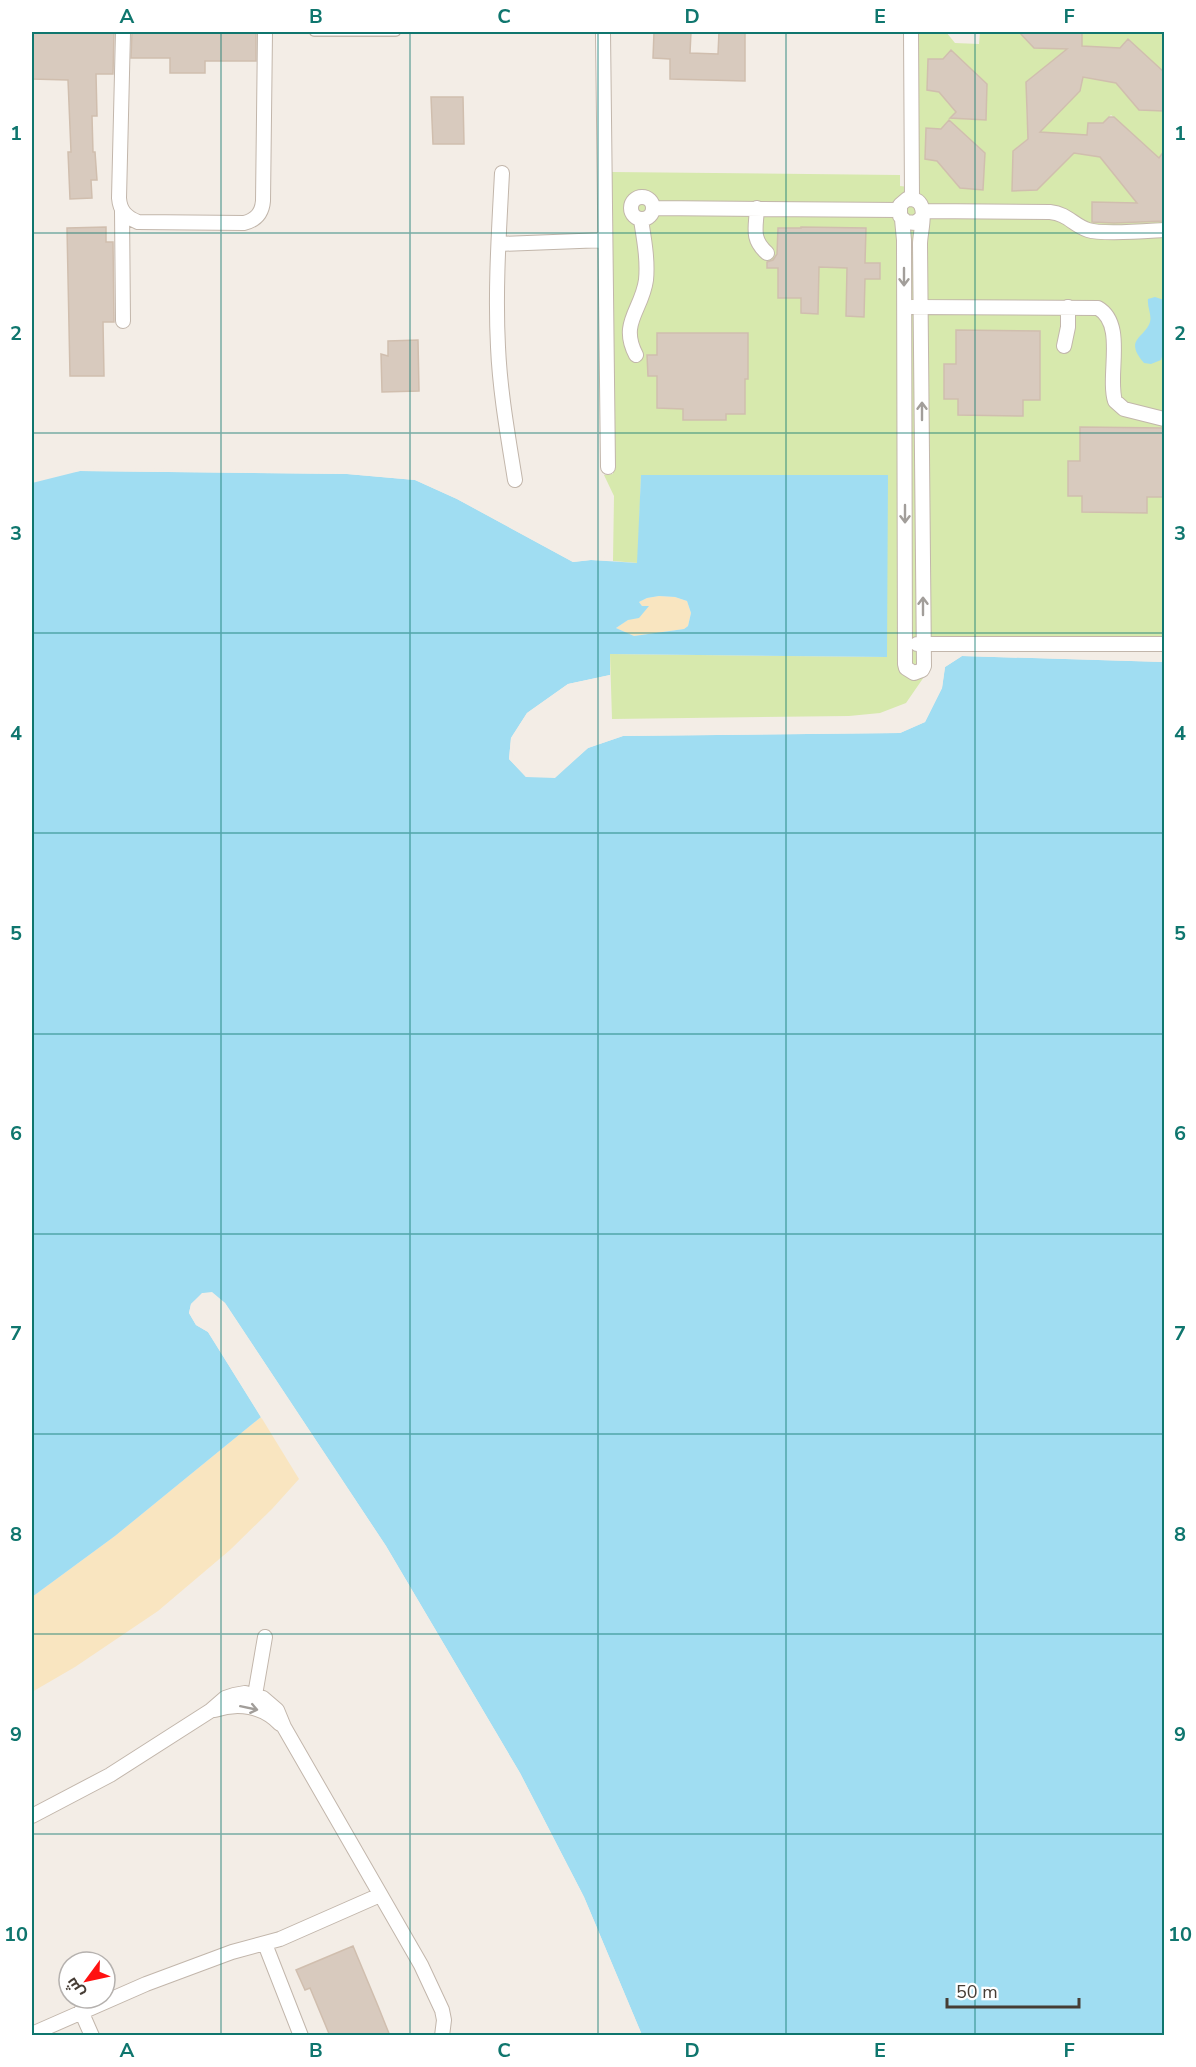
<svg xmlns="http://www.w3.org/2000/svg" width="1196" height="2067" font-family="'Nunito Sans',Cairo,sans-serif">
  <style>
    .green { fill: #d7e9ad; fill-rule: evenodd }
    .sand { fill: #f9e5c0 }
    .water { fill: #a0ddf2; fill-rule: evenodd }
    .pier { fill: #f3ede6 }
    .building { fill: #d8cabe; stroke: #d0beae; stroke-width: 1.5 }
    .lines { fill: none; stroke-linecap: round; stroke-linejoin: round }
    .lane-casing { stroke: #c2b6ab; stroke-width: 10 }
    .street-casing { stroke: #c2b6ab; stroke-width: 16 }
    .lane { stroke: #fff; stroke-width: 7 }
    .street { stroke: #fff; stroke-width: 14 }
    .oneway { stroke: #a29e9a }
    .grid { fill: none; stroke: #0f766e; stroke-width: 1.5; stroke-opacity: 0.55 }
    .neatline { fill: none; stroke: #0f766e; stroke-width: 2 }
    .grid-label { font-size: 20px; text-anchor: middle; font-weight: bold; fill: #0f766e }
  </style>
  <rect width="100%" height="100%" fill="#f3ede6"/>
  <path class="green" d="M915,32H946L955,43L979,44L980,32H1019L1034,48L1081,50L1082,32H1164V72L1128,39L1116,83L1139,110L1164,111V104V151L1153,165L1164,177V647L934,641L926,674L906,703L880,713L849,716L612,719L610,654L887,657V475H641L638,563L613,561L614,496L604,475L613,474L612,172L900,175V186L919,188L916,173ZM951,51L987,84L986,120L962,119L939,92L927,90L928,59H943ZM1051,62L1085,68L1080,91L1048,124H1027L1026,82ZM1111,115L1148,148L1122,184L1100,157L1087,155L1088,123H1103ZM949,120L985,153L983,189L960,188L937,161L925,159L926,128L941,129ZM1036,132L1078,149L1037,190L1012,191L1013,151Z"/>
  <path class="sand" d="M659,596L675,597L687,601L691,613L688,626L684,629L634,636L616,628L648,606H642L639,602L647,598Z
    M261,1417L299,1479L272,1509L230,1550L158,1611L75,1667L32,1692V1597L115,1536Z"/>
  <path class="water" d="M1155,297L1164,300V350L1161,360L1151,364L1144,363C1123,339 1145,338 1150,322C1152,315 1147,307 1148,299Z
    M80,471L347,474L415,480L457,499L573,562L591,560L637,563L641,475H888L887,657L610,654V675L568,684L527,713L511,738L509,759L526,777H555L588,748L623,736L900,733L925,722L942,688L945,667L962,656L1164,662V2035H642L584,1897L520,1773L386,1546L225,1303L212,1293H202L191,1304L189,1313L196,1325L208,1332L261,1417L115,1536L32,1597V483ZM659,596L675,597L687,601L691,613L688,626L684,629L634,636L616,628L628,620L639,618L649,606H642L639,602L647,598Z"/>
  <path class="pier" d="M80,468L347,471L415,477L458,497L574,559L591,557L613,558V561L591,560L573,562L457,499L415,480L347,474L80,471L51,475Z
    M962,653L1164,659V662L962,656L945,667L942,688L925,722L900,733L623,736L588,748L555,778L526,777L509,759L511,738L527,713L568,684L610,675V678L569,687L529,715L514,739L512,758L527,774H554L586,746L622,733L899,730L923,720L939,687L942,666Z
    M212,1292L225,1303L386,1546L520,1773L584,1897L642,2035L639,2036L581,1898L517,1774L383,1547L223,1305L211,1296H204L194,1305L192,1313L198,1322L211,1330L263,1415L262,1419L208,1332L196,1325L189,1313L191,1304L203,1293Z"/>
  <path class="building" d="M32,32H114L113,74H96L97,116H92L93,152H95L97,180H91L92,198L70,199L68,152H71L68,80L32,79Z
    M132,32H256V61H205V73H170V58H131Z
    M654,32H691L690,53L718,54L719,32H745V81L670,79V59L653,58Z
    M1019,32H1082V46L1120,48L1128,39L1164,72V111L1139,110L1116,83L1083,77L1080,91L1040,132L1087,135L1088,123H1103L1109,117H1114L1159,158L1164,151V221L1114,223L1092,222V202L1137,203L1100,157L1074,153L1037,190L1012,191L1013,151L1028,139L1026,82L1067,49L1034,48Z
    M951,50L987,84L986,120L950,118L956,112L939,92L927,90L928,59H943Z
    M431,97H463L464,144H433Z
    M949,120L985,153L983,190L960,188L937,161L925,159L926,128L941,129Z
    M106,227V242H113L114,322H103L104,376H70L67,228Z
    M801,227L866,228L865,263H880V279H865L864,317L846,316L847,268L819,267L818,314L801,313V298H778V268H767V262L773,260L777,254L778,228H801Z
    M956,330L1040,331V400H1023V416L958,415V399H944V364H956Z
    M657,333H748V379H745V414H726V420H683V409L657,408V376H648L647,355H657Z
    M418,340L419,391L382,392L381,354L388,356V341Z
    M1080,427L1164,428V497H1147V513L1082,512V496H1068V461H1080Z
    M353,1946L378,2006L390,2036H330L310,1988L305,1990L296,1970Z"/>
  <g class="lines">
    <defs>
      <path id="lane" d="M314,32H396"/>
      <path id="street" d="M123,32L119,198C120,211 126,217 138,222L244,223C256,220 262,213 263,201L265,32
        M603,32L608,467
        M911,32L912,198
        M502,173C499,231 495,289 498,347C500,392 508,436 515,480
        M631 208a11 11 0 1 1 22 0a11 11 0 1 1-22 0Z
        M653,208L899,210
        M757,208C756,228 751,239 767,253
        M122,211L123,321
        M924,211L1050,212C1068,214 1073,225 1088,230C1103,235 1147,231 1164,230
        M902,219L904,240L905,664L906,668L914,673L922,670L924,666L920,244C920,229 932,197 907,199L900,205V216L906,222L916,223L923,216
        M499,244L605,240
        M912,307L1098,308C1126,324 1107,375 1115,401L1124,409L1164,419
        M1064,346L1068,327V307
        M636,355C619,323 642,310 646,280C648,260 644,239 641,220
        M917,644H1164
        M255,1695L265,1637
        M215,1710C238,1702 263,1706 280,1724
        M32,1816L110,1775L210,1711L225,1698L234,1695L245,1693L263,1698L277,1710L284,1727L421,1965L442,2010L444,2020L442,2036
        M265,1944L301,2036
        M81,2011L92,2036
        M32,2034L146,1984L232,1952L280,1939L380,1895"/>
    </defs>
    <use href="#lane" class="lane-casing"/>
    <use href="#street" class="street-casing"/>
    <use href="#lane" class="lane"/>
    <use href="#street" class="street"/>
  </g>
  <defs><path id="oneway-shaft" d="M-6 0H5M1.5-3L5.5 0L1.5 3" fill="none" stroke-width="1.6" stroke-linecap="round" stroke-linejoin="round" transform="scale(1.5)"/></defs>
  <g class="oneway">
    <use href="#oneway-shaft" transform="translate(904 277) rotate(90)"/>
    <use href="#oneway-shaft" transform="translate(922 411) rotate(-90)"/>
    <use href="#oneway-shaft" transform="translate(905 514) rotate(90)"/>
    <use href="#oneway-shaft" transform="translate(923 606) rotate(-90)"/>
    <use href="#oneway-shaft" transform="translate(249 1708) rotate(12)"/>
  </g>
  <path class="grid" d="M221,32V2036M410,32V2036M598,32V2036M786,32V2036M975,32V2036M32,233H1164M32,433H1164M32,633H1164M32,833H1164M32,1034H1164M32,1234H1164M32,1434H1164M32,1634H1164M32,1834H1164"/>
  <rect width="1196" height="2067" fill="none" stroke="#ffffff" stroke-width="66"/>
  <g transform="translate(87 1980) rotate(237)"><circle r="28" fill="#ffffff" stroke="#b5b1ae" stroke-width="1.5"/>
  <path d="M0-4.5L10 22L0 15L-10 22Z" fill="#ff1111"/>
  <text y="-9" font-size="16" font-weight="bold" text-anchor="middle" fill="#463d35">ش</text>
  </g>
  <path d="M947 1998v9h132v-9" fill="none" stroke="#463d35" stroke-width="3"/>
  <text x="956" y="1998" font-size="18" fill="#463d35" stroke="#ffffff" stroke-width="4.5" paint-order="stroke">50 m</text>
  <rect x="33" y="33" width="1130" height="2001" class="neatline"/>
  <g class="grid-label">
    <text x="127" y="23">A</text>
    <text x="316" y="23">B</text>
    <text x="504" y="23">C</text>
    <text x="692" y="23">D</text>
    <text x="880" y="23">E</text>
    <text x="1069" y="23">F</text>
    <text x="16" y="140">1</text>
    <text x="1180" y="140">1</text>
    <text x="16" y="340">2</text>
    <text x="1180" y="340">2</text>
    <text x="16" y="540">3</text>
    <text x="1180" y="540">3</text>
    <text x="16" y="740">4</text>
    <text x="1180" y="740">4</text>
    <text x="16" y="940">5</text>
    <text x="1180" y="940">5</text>
    <text x="16" y="1140">6</text>
    <text x="1180" y="1140">6</text>
    <text x="16" y="1340">7</text>
    <text x="1180" y="1340">7</text>
    <text x="16" y="1541">8</text>
    <text x="1180" y="1541">8</text>
    <text x="16" y="1741">9</text>
    <text x="1180" y="1741">9</text>
    <text x="16" y="1941">10</text>
    <text x="1180" y="1941">10</text>
    <text x="127" y="2057">A</text>
    <text x="316" y="2057">B</text>
    <text x="504" y="2057">C</text>
    <text x="692" y="2057">D</text>
    <text x="880" y="2057">E</text>
    <text x="1069" y="2057">F</text>
  </g>
</svg>
